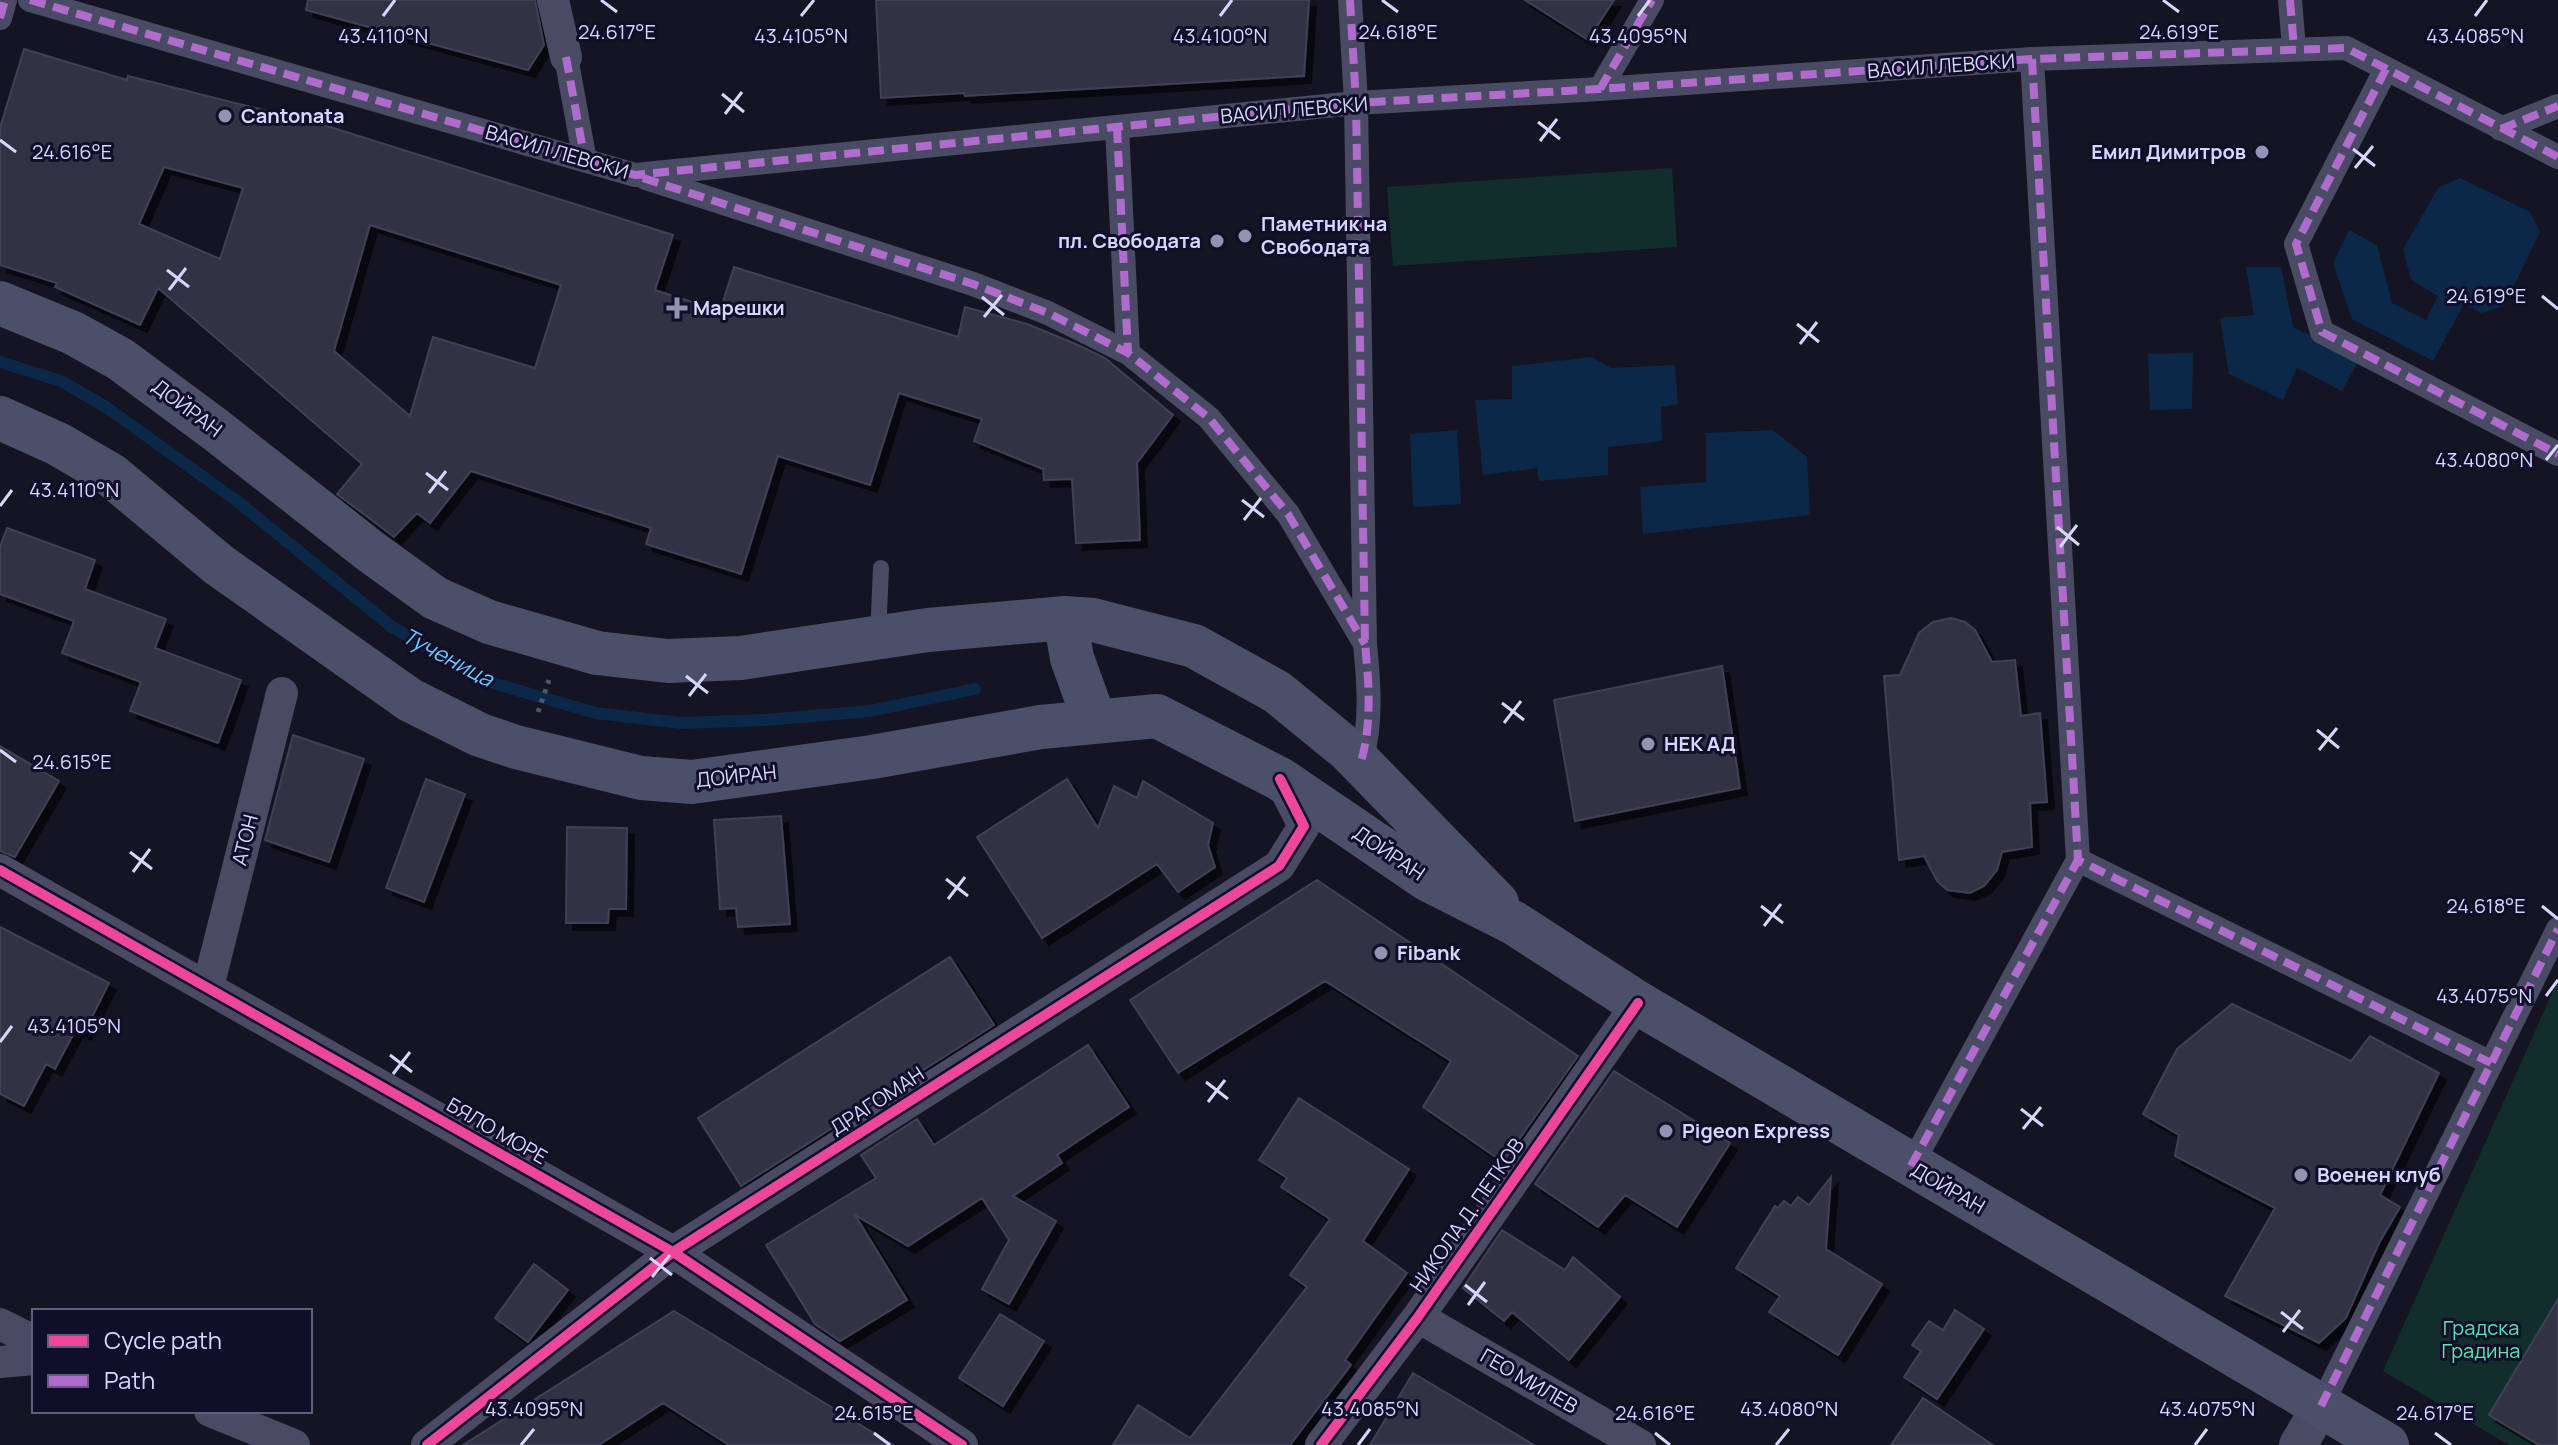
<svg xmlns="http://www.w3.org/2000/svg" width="2558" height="1445" font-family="Manrope,sans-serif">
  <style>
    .green { fill: #122e2c }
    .water { fill: #0b2848 }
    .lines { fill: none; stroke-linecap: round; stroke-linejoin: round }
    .stream { stroke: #0b2848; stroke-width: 12 }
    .building { fill: #333244; stroke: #403f56; stroke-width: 2; fill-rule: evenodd; filter: url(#shadow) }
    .path { stroke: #495b68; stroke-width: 5; stroke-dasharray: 4 6; stroke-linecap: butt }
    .service { stroke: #494a63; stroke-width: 16 }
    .pedestrian { stroke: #494a63; stroke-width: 24 }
    .minor { stroke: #494a63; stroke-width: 32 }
    .tertiary { stroke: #494a63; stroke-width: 38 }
    .secondary { stroke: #4c4f69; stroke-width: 44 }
    .quiet { stroke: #b06ccc; stroke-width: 8; stroke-dasharray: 16 8; stroke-linecap: butt }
    .cycleway-casing { stroke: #100e28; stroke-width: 15 }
    .cycleway { stroke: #ed469a; stroke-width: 10 }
    .ticks { fill: none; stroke: #d6d6ff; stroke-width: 3 }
    .poi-dot { fill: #9292b2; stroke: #100e28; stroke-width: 3 }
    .labels { text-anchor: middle; stroke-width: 6; stroke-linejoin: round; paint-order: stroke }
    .street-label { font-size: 20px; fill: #d6d6ff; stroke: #100e28 }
    .poi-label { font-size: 20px; font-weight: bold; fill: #d6d6ff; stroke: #100e28; text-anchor: start }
    .park-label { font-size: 20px; fill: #5be5b2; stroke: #100e28 }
    .water-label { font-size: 22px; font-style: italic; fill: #64caff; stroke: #100e28 }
    .ticks-label { font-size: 20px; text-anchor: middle; fill: #d6d6ff; stroke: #100e28; stroke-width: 6; stroke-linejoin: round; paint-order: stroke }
  </style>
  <defs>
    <filter id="shadow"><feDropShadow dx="7" dy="7" stdDeviation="0" flood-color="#0009"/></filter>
  </defs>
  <rect width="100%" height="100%" fill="#151422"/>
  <path class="green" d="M1672,168L1677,247L1393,266L1387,187Z
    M2558,980V1445H2509L2383,1371Z"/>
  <path class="water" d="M2460,178L2530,212L2540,232L2504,306L2482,313L2464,304L2433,361L2352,319L2333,263L2349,230L2377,245L2392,303L2426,320L2438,296L2411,280L2403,249L2438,188Z
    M2246,267H2281L2293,327L2359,360L2342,391L2297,368L2283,400L2229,374L2220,318L2254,315Z
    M2193,353L2192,409L2150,410L2148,354Z
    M1592,357L1611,368L1675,365L1678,404L1661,407L1662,441L1608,447V475L1539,481L1537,468L1483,475L1475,400L1512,399V366Z
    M1457,430L1461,504L1413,507L1410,434Z
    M1773,430L1807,457L1810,515L1643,534L1640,487L1706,482V433Z"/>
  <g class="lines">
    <path class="stream" d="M0,362L61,381L106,407L237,501L392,627L489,682L596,713L681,723L766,720L870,711L975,689"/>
  </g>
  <path class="building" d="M308,0H535L544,45L528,70L306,10Z
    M876,0H1309L1304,76L965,96L964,93L881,98Z
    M1525,0H1614L1588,40Z
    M24,49L127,80L128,76L327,126L673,235L655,290L720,311L734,267L958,337L965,307L1027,324L1078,345L1105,358L1173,415L1137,463L1140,540L1076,543L1072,479L1044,480L1043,469L974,441L982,419L899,393L870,485L778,456L741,574L646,544L651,528L471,471L430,523L417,513L394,537L337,494L362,464L158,288L140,325L55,287L57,283L0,265V128ZM164,167L243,188L220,259L139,224ZM370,225L561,285L535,368L433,337L410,416L334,351Z
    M7,528L95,560L85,589L166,619L155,648L241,680L218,743L130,711L141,682L62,653L74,621L0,594V547Z
    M1951,618L1965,622L1975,630L1992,662L2015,660L2021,716L2040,713L2047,802L2030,803L2032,847L2002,852L1997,870L1984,886L1970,893L1947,890L1937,881L1924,856L1899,860L1884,676L1900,675L1919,633L1933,622Z
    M1722,666L1740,788L1575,821L1554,700Z
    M293,735L364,759L329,862L265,840Z
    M0,746L59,781L15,857L0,851Z
    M426,779L465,794L424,902L386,888Z
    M1067,779L1098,828L1114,786L1137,798L1143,781L1213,823L1208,845L1215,867L1178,892L1157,864L1042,938L977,837Z
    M781,816L790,924L738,927L736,908L720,909L714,820Z
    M567,827L627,828L626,909H609L608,923H566Z
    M1317,880L1578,1056L1503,1162L1423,1107L1451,1061L1325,981L1178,1073L1130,1000Z
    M0,927L109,983L84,1033L76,1029L55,1069L46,1064L24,1106L0,1094Z
    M950,957L994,1025L741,1186L698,1118Z
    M2232,1004L2351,1061L2370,1036L2439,1073L2380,1195L2400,1207L2379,1243L2346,1318L2319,1343L2225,1296L2275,1208L2175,1156L2179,1135L2143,1114L2177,1049Z
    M1088,1045L1129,1107L1057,1155L1062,1163L1013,1196L1056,1221L1009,1304L982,1289L1009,1240L982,1198L908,1246L855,1215L907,1300L840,1341L815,1324L766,1245L876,1178L861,1155L917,1119L934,1145Z
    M1614,1071L1730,1143L1677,1227L1625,1195L1598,1227L1535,1184Z
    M1299,1098L1409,1169L1363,1241L1407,1273L1345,1360L1351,1365L1290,1445H1113L1138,1405L1190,1438L1307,1287L1290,1275L1330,1219L1281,1187L1287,1178L1259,1160Z
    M1831,1177L1826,1249L1882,1284L1838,1355L1769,1312L1780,1296L1736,1268L1775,1206L1778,1208L1784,1201L1791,1206L1798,1197L1809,1205Z
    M1502,1230L1565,1270L1573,1257L1620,1297L1569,1360L1512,1312L1504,1321L1463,1288Z
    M534,1264L568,1290L528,1342L495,1318Z
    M2558,1299V1445H2539L2489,1415Z
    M1955,1310L1984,1329L1937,1399L1904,1377L1921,1351L1912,1345L1929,1321L1943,1330Z
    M674,1311L792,1383L893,1445H729L663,1403L599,1445H463Z
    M1000,1314L1044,1341L1003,1406L959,1378Z
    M1413,1373L1534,1445H1370Z
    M1923,1398L1993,1445H1891Z"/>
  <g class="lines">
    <path class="path" d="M538,712L549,680"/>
    <path class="service" d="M878,635L881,568"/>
    <path class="pedestrian" d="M30,0L635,175L1356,103L1600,89L2032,59L2346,48L2558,157
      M1350,0L1356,103L1365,644C1369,684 1372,723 1361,762
      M2290,0L2294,48
      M0,18L5,0
      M566,57L585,161
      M2032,59L2078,860L2491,1063
      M2386,69L2296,244L2322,332L2558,454
      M1600,89L1652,0
      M1117,127L1128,353
      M2501,129L2558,106
      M646,178L973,284L1048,313L1128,353L1209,418L1288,514L1365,644
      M1911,1166L2078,860
      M2321,1406L2558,929"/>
    <path class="minor" d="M553,0L566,57
      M0,870L673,1252L962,1445
      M208,987L282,693
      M1418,1317L1640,1445
      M0,1324L34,1341
      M0,1362L34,1359
      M210,1411L294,1445
      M427,1445L673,1252L1279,866L1304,826L1281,781
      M1321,1445L1418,1317L1638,1003"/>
    <path class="tertiary" d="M2298,1445L2321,1406"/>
    <path class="secondary" d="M0,303L73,333L120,359L216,430L370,551L435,598L489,622L597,653L668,661L741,658L928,630L1065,618L1093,620L1194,646L1277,692L1348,750L1497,903
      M0,418L58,444L111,475L219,565L410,700L480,735L516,747L641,778L692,782L872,757L1041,727L1157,716L1280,779L1427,879L1514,923L1638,1003L2387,1445
      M1065,618L1072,658L1095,722"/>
    <path class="quiet" d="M30,0L635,175L1356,103L1600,89L2032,59L2346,48L2558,157
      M1350,0L1356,103L1365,644C1369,684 1372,723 1361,762
      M2290,0L2294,48
      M0,18L5,0
      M566,57L585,161
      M2032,59L2078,860L2491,1063
      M2386,69L2296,244L2322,332L2558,454
      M1600,89L1652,0
      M1117,127L1128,353
      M2501,129L2558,106
      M643,178L973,284L1048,313L1128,353L1209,418L1288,514L1365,644
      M1911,1166L2078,860
      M2321,1406L2558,929"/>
    <defs>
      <path id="cycleway" d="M0,870L673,1252L962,1445
        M427,1445L673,1252L1279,866L1304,826L1280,779
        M1321,1445L1418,1317L1638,1003"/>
    </defs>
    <use href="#cycleway" class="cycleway-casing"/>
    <use href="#cycleway" class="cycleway"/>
  </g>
  <path class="ticks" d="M601,0L617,12M1382,0L1398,12M2163,0L2179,12M383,16L395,0M801,16L814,0M1220,16L1232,0M1638,16L1650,0M2475,16L2487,0M722,94L744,112M725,114L742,92M1538,122L1560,139M0,140L16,152M1540,141L1557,119M2353,149L2375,166M2355,168L2373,146M167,270L189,287M169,290L186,268M2542,296L2558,309M982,297L1004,315M984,317L1002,295M1797,324L1819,342M1800,344L1817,322M2546,460L2558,445M426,473L448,490M429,493L446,471M1242,500L1264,517M0,506L12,490M1244,520L1261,498M2057,527L2079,545M2060,547L2077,525M686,676L708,693M689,696L706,674M1502,703L1524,720M1504,723L1521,701M2317,730L2339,748M0,750L16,762M2319,750L2337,728M130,852L152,869M133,872L150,849M946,879L968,896M948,899L965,877M1761,906L1783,923M2542,906L2558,919M1764,926L1781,904M2546,996L2558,980M0,1042L12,1026M390,1055L412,1072M393,1074L410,1052M1206,1082L1228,1099M1208,1102L1225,1080M2021,1109L2043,1126M2023,1129L2041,1107M650,1258L672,1275M652,1277L670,1255M1465,1285L1487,1302M1468,1305L1485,1282M2281,1312L2303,1329M2283,1332L2300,1310M874,1433L890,1445M1655,1433L1670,1445M2435,1433L2451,1445M521,1445L534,1429M1358,1445L1370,1429M1776,1445L1789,1429M2195,1445L2207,1429"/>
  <g class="poi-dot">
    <circle cx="225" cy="116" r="8"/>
    <circle cx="2262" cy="152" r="8"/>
    <circle cx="1245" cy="236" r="8"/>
    <circle cx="1217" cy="241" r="8"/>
    <path d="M673 296h8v8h8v8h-8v8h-8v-8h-8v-8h8z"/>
    <circle cx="1648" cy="744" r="8"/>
    <circle cx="1381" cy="953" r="8"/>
    <circle cx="1666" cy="1131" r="8"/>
    <circle cx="2301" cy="1175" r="8"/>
  </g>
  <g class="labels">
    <g class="street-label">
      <text transform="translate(1941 66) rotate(-4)" y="7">ВАСИЛ ЛЕВСКИ</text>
      <text transform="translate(1294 110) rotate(-5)" y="7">ВАСИЛ ЛЕВСКИ</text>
      <text transform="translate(557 152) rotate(16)" y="7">ВАСИЛ ЛЕВСКИ</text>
      <text transform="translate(187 408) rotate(37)" y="7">ДОЙРАН</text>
      <text transform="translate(736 776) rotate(-6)" y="7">ДОЙРАН</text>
      <text transform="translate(245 840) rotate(-76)" y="7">АТОН</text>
      <text transform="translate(1389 853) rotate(34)" y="7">ДОЙРАН</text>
      <text transform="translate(877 1101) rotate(-33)" y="7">ДРАГОМАН</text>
      <text transform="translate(497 1131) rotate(30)" y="7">БЯЛО МОРЕ</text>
      <text transform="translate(1948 1188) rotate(30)" y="7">ДОЙРАН</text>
      <text transform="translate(1467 1215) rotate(-55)" y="7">НИКОЛА Д. ПЕТКОВ</text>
      <text transform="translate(1529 1381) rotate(30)" y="7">ГЕО МИЛЕВ</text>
    </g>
    <g class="poi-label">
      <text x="241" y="123">Cantonata</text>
      <text x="2246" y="159" text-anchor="end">Емил Димитров</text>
      <text x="1261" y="231">Паметник на<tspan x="1261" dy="23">Свободата</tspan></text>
      <text x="1201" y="248" text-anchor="end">пл. Свободата</text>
      <text x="693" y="315">Марешки</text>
      <text x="1664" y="751">НЕК АД</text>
      <text x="1397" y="960">Fibank</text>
      <text x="1682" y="1138">Pigeon Express</text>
      <text x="2317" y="1182">Военен клуб</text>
    </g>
    <g class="park-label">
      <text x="2481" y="1335">Градска<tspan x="2481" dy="23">Градина</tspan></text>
    </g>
    <g class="water-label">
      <text transform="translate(448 657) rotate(28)" y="8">Тученица</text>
    </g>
  </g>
  <g class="ticks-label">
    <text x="1398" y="39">24.618°E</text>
    <text x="2179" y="39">24.619°E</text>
    <text x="617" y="39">24.617°E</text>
    <text x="383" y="43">43.4110°N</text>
    <text x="801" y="43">43.4105°N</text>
    <text x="1220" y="43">43.4100°N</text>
    <text x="1638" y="43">43.4095°N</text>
    <text x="2475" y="43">43.4085°N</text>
    <text x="72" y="159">24.616°E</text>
    <text x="2486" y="303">24.619°E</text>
    <text x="2484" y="467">43.4080°N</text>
    <text x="74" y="497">43.4110°N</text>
    <text x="72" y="769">24.615°E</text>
    <text x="2486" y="913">24.618°E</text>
    <text x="2484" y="1003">43.4075°N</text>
    <text x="74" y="1033">43.4105°N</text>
    <text x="534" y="1416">43.4095°N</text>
    <text x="1370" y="1416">43.4085°N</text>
    <text x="1789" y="1416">43.4080°N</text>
    <text x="2207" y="1416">43.4075°N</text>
    <text x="874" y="1420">24.615°E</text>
    <text x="1655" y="1420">24.616°E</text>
    <text x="2435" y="1420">24.617°E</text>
  </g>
  <rect x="32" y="1309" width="280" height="104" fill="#100e28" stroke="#5f5e7e" stroke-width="2"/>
  <rect x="48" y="1335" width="40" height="12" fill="#ed469a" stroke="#5f5e7e" stroke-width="2"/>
  <text x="104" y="1349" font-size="24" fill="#d6d6ff">Cycle path</text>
  <rect x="48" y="1375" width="40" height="12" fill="#b06ccc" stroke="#5f5e7e" stroke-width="2"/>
  <text x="104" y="1389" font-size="24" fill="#d6d6ff">Path</text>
</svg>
